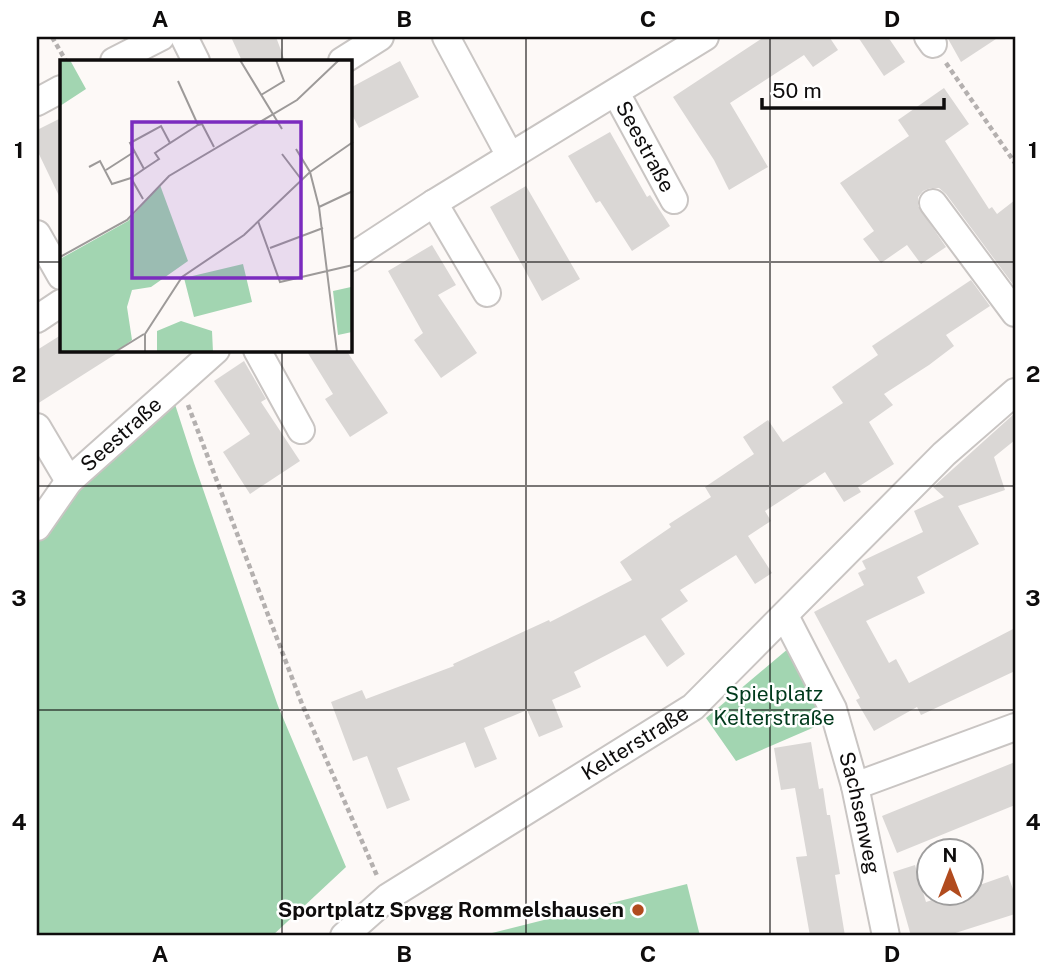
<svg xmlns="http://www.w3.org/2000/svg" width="1052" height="973" font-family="'Public Sans',sans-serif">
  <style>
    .green { fill: #a2d5b1 }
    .building { fill: #dad7d5 }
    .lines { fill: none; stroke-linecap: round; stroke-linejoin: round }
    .minor-casing { stroke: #c9c5c3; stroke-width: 30 }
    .path { stroke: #b4b0af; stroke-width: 4.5; stroke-dasharray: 5 3.5; stroke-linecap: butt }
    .minor { stroke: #fff; stroke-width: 26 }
    .grid { fill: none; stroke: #0e0c0c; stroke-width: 2; stroke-opacity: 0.55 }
    .poi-dot { fill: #b14b1e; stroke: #fff; stroke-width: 2.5 }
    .labels { text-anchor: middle; stroke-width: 5; stroke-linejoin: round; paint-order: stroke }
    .street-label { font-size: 21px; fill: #0e0c0c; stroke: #fff }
    .park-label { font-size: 21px; fill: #003a1c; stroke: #fff }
    .poi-label { font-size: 21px; font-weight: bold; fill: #0e0c0c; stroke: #fff; text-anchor: end }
    .inset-road { fill: none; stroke: #9d9a99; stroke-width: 2 }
    .view { fill: #7b2cbf; fill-opacity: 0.15; stroke: #7b2cbf; stroke-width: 3.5 }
    .inset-edge { fill: none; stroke: #0e0c0c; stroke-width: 3.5 }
    .neatline { fill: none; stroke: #0e0c0c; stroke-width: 2.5 }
    .grid-label { font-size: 23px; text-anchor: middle; font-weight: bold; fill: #0e0c0c }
  </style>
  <rect width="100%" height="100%" fill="#fdf9f7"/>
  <path class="green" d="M172,395L194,463L278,706L346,867L272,936H37V544L76,490Z
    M789,648L824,723L736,761L706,718Z
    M687,884L700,936H480Z"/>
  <path class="building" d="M231,37H276L285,61H242Z
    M764,37H831L830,38L838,50L813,67L804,55L730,103L768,167L729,190L714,160L673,97Z
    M858,37H888L905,62L884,76Z
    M947,37H999L961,62Z
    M400,61L419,97L359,128L350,111V88Z
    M944,88L969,124L945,141L989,209L992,207L997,214L1015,200V287L946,194L939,188H930L923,191L918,197V206L946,247L921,264L907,245L881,263L863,239L874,231L840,183L909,136L898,120Z
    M61,118V200L37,150V130Z
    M610,132L647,197L650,195L670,226L632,251L600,201L596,203L568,156Z
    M526,186L580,279L542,301L490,207Z
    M432,245L456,285L438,295L477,353L441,378L414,340L423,333L388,271Z
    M971,280L990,306L946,335L954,346L929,365L884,394L893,405L869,422L894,464L858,487L861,492L844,502L825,472L765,511L771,521L748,536L772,573L755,584L736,555L680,590L688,601L661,619L685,654L667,667L645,635L574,672L581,687L552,700L563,727L539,737L527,710L484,728L497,759L475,768L465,742L397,768L410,800L387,809L367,756L353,761L331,702L362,690L366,699L454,666L453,664L549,620L550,622L632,580L620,562L671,527L669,524L711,497L705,487L754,454L743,437L768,420L783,442L843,403L832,387L878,355L872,346Z
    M61,335V350H122L37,404V350Z
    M306,350H346L388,413L350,437L325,399L333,394Z
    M244,361L266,399L261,402L300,461L250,494L223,452L250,434L214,381Z
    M1015,413V440L994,457L1005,490L958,506L979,544L917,577L925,593L866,621L889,663L896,659L909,683L1015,628V671L921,715L917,707L874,731L856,700L860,698L814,612L864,585L858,573L866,569L862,561L923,532L914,511L944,497L933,487Z
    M811,742L819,789L823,788L827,815H830L840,874L835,875L845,936H810L796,857L807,856L795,788L781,790L774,748Z
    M1015,762V805L897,853L882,816Z
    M915,865L926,902L957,892H971V888L1008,875L1015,895V914L946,936H911L893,872Z"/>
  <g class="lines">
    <defs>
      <g id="minor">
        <path d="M184,37L196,61"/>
        <path d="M446,37L510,156"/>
        <path d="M928,37L933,44"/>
        <path d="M114,61L161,37"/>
        <path d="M342,61L380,37"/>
        <path id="s1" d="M616,93L674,200"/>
        <path d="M37,102L61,89"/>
        <path d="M434,203L487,293"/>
        <path d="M933,203L1015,313"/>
        <path d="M37,234L61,276"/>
        <path d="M350,258L434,203L705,37"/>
        <path d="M37,319L61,303"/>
        <path d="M257,350L301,430"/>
        <path d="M37,427L69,481"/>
        <path id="s2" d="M37,527L69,481L216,350"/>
        <path id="s3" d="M785,616L833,709L855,786L886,936"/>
        <path d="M855,786L1015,727"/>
        <path id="s4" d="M344,936L388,897L693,707L944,454L1015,392"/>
      </g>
    </defs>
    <use href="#minor" class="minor-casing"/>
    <path class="path" d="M52,37L66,61
      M946,63L1015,163
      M188,405L302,704L378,878"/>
    <use href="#minor" class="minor"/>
  </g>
  <path class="grid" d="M282,37V61M526,37V936M770,37V936M37,262H61M350,262H1015M282,350V936M37,486H1015M37,710H1015"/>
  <circle class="poi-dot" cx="638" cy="910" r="7"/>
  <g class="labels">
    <g class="street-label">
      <text dy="7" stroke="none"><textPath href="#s1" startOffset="61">Seestraße</textPath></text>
      <text dy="7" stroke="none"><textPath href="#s2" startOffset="126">Seestraße</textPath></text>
      <text dy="7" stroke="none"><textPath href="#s4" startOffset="350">Kelterstraße</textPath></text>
      <text dy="7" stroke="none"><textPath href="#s3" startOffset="212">Sachsenweg</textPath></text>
    </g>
    <g class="park-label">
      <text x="774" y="701">Spielplatz<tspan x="774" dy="24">Kelterstraße</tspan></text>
    </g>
    <g class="poi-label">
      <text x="624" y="917">Sportplatz Spvgg Rommelshausen</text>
    </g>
  </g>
  <g transform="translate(60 60)">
    <rect width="292" height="292" fill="#fdf9f7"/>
    <path d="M0,0H10L26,29L0,46ZM100,125L128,201L91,227L72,230L67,247L72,280L56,292H0V199L68,161ZM183,204L192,242L134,257L124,218ZM291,227L292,272L278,275L273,231ZM121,261L152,271L153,292H97V271Z" fill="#a2d5b1"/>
    <path class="inset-road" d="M180,0L222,69M118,21L138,65L142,64L154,87M201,35L224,21L216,0M236,89L250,112L259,147L277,292M222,94L241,119M29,107L40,101L52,124L71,118M84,109L99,99L95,93L110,83M46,110L74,92M83,139L71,118L84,109L70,83L101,66L110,83L138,65M259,147L293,131M198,161L220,222L293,205M210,188L263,168M0,197L67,160L109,116L237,40L279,0M55,292L84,274M85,292V274L122,217L184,175L250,112L293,82"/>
    <path class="view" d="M72,62H241V218H72Z"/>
    <rect width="292" height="292" class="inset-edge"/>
  </g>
  <rect width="1052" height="973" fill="none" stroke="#ffffff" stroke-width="77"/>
  <g transform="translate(950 872)"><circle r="33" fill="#ffffff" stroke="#9f9e9e" stroke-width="2"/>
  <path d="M0-5L12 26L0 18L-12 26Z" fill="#b14b1e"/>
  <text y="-10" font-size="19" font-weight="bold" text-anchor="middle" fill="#0e0c0c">N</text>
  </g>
  <path d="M762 98v10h182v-10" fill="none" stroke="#0e0c0c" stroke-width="3.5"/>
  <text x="772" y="98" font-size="21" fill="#0e0c0c" stroke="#ffffff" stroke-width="5" paint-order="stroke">50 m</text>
  <rect x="38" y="38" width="976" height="896" class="neatline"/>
  <g class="grid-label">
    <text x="160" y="27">A</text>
    <text x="404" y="27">B</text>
    <text x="648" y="27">C</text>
    <text x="892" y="27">D</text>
    <text x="19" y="158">1</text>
    <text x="1033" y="158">1</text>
    <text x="19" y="382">2</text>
    <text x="1033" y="382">2</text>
    <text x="19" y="606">3</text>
    <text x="1033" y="606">3</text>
    <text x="19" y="830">4</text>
    <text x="1033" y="830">4</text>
    <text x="160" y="962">A</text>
    <text x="404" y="962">B</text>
    <text x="648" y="962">C</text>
    <text x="892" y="962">D</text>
  </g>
</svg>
